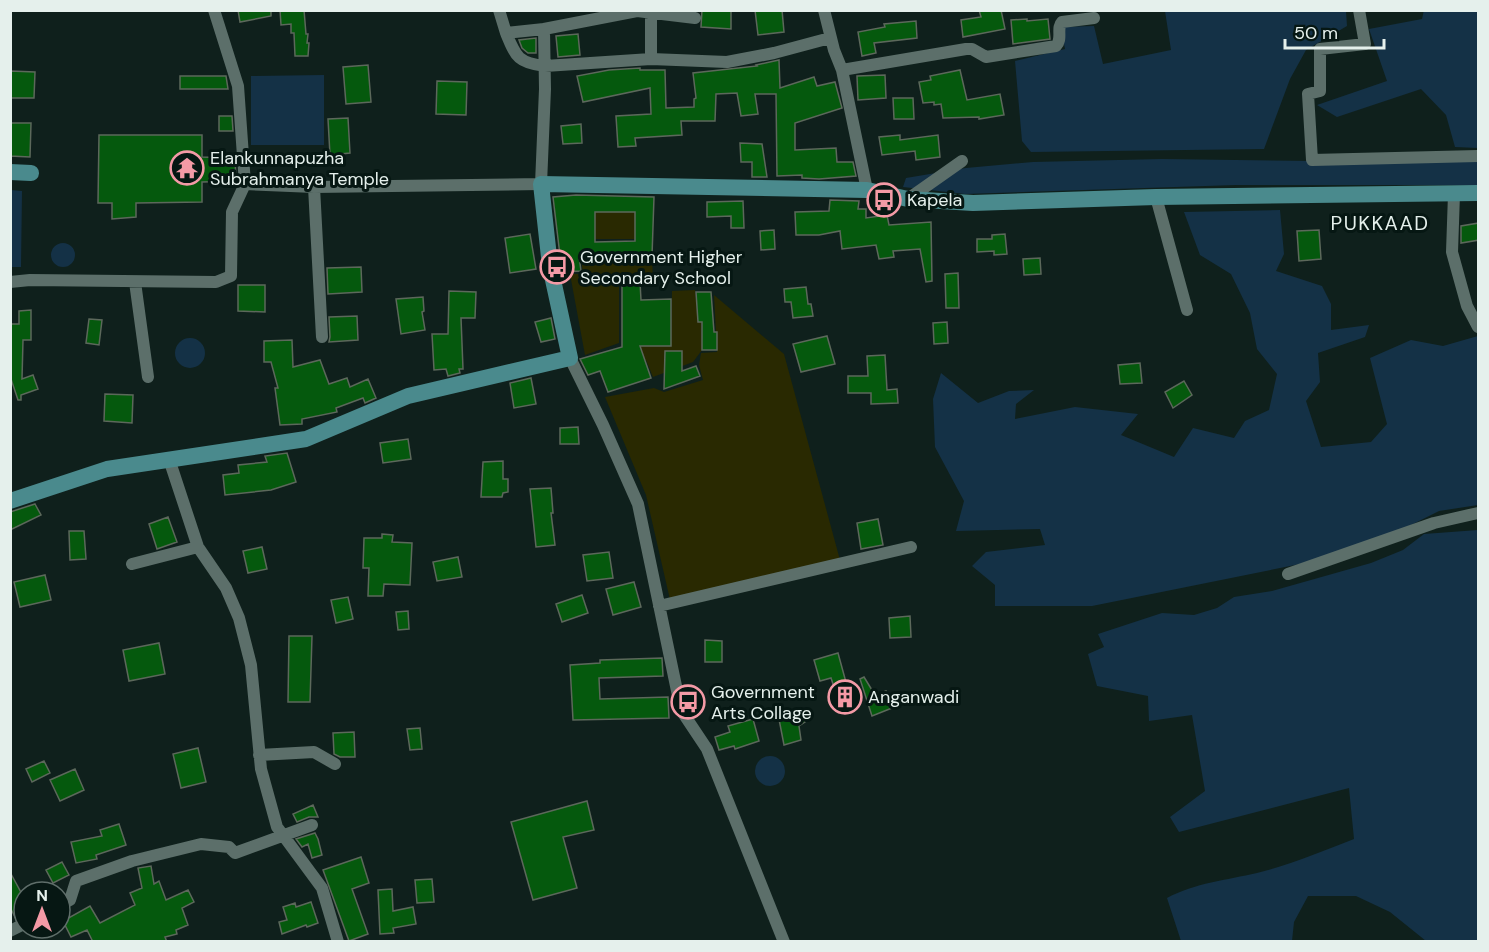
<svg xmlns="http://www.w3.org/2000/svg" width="1489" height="952" font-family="'DM Sans',sans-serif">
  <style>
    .green { fill: #292901 }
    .water { fill: #143146 }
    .building { fill: #05590d; stroke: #5c685b; stroke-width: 1.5; fill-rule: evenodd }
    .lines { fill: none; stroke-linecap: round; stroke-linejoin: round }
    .street { stroke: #5c6f6a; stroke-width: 12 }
    .secondary { stroke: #4a8a8d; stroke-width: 16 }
    .labels { text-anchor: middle; stroke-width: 6; stroke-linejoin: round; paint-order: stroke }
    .poi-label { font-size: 18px; fill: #e5f0ec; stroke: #061713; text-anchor: start }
    .neighbourhood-label { font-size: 20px; letter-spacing: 1.5px; fill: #e5f0ec; stroke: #061713 }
  </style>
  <rect width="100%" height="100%" fill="#0f201c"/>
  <path class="green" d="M595,212H635V228H652L653,239H579Z
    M652,256L653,283H619V343L585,355L570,274H583L581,257Z
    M695,290L698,322H701L702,350L693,362L653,377L646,360L637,363L630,346H671L672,291Z
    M714,295L784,354L840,560L671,604L646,495L605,397L654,388L664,392L703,380L699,365L701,353L717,352Z"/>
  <path class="water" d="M1424,10L1478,11V148L1455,147L1446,115L1421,89L1337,117L1317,105L1387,81L1369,29L1422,19Z
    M1165,11H1346L1347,26L1306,50L1290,79L1264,149L1031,152L1022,141L1015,61L1065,49L1061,27L1094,26L1103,64L1171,50Z
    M324,75V145H251V76Z
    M1162,159L1392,162L1478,161V185H1236L965,194L903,187L906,178L966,168L1033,162Z
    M11,190L22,191L21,267H11Z
    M1280,210L1284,254L1276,271L1322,286L1331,304V330L1369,325L1365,337L1318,353L1320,382L1306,401L1321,447L1371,442L1387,424L1370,358L1411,340L1443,346L1478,336V505L1439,511L1401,530L1320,560L1092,606H995V585L972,566L986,552L1045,545L1040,529L956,531L964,501L935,447L933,399L941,373L978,403L1009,391L1034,390L1016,404L1015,419L1075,407L1138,414L1121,435L1174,457L1193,428L1234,438L1245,421L1269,410L1277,374L1257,349L1250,313L1231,274L1200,255L1184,212Z
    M51 255a12 12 0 1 1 24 0a12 12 0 1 1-24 0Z
    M175 353a15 15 0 1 1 30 0a15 15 0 1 1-30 0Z
    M1478,530V941H1426L1390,912L1356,896H1308L1294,922L1292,941H1181L1167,898C1195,883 1227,880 1257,873C1290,865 1323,851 1354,839L1349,788L1179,832L1170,817L1205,791L1192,715L1149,721L1148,696L1097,686L1088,654L1104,647L1098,634L1162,613L1194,615L1217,608L1234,597L1272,591L1371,563L1403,550L1424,534Z
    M755 771a15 15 0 1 1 30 0a15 15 0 1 1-30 0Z"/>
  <path class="building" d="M238,10H271V16L240,22Z
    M280,10H304L306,34H308L307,43H309L308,56H295L294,33H291V24L281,25Z
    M702,10H731V29L701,27Z
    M755,10H782L784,32L758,35Z
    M979,10H1001L1005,29L963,37L961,20L981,17Z
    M1027,19V21L1048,19L1050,39L1013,44L1011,20Z
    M916,21L917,38L874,43L876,53L862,56L858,32L885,27L884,24Z
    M578,34L580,55L558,57L556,36Z
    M536,38V53H528L522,48L519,40Z
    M779,60L780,88L814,77L817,86L835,82L842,108L795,123V150L836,148L837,162H853L856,176L819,179L802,178V175L777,176L776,94H755L758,114L741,116L737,93L716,94L715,121H681L682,135L635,138L636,146L618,147L616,116L651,114L650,88L583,102L577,76L609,70L640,68V70H665L666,108L694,107V99L696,98L693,73L757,66L756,65Z
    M368,65L371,102L346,104L343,67Z
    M960,70L967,100L1000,94L1004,115L979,119V117L943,118L941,104L934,105V102L923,103L919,82L931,80L930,76Z
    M10,71L35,72L34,98H10Z
    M885,75L886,98L858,100L857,76Z
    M180,76H226L228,89H180Z
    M437,81L467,82L466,115L436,114Z
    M893,98H913L914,119H894Z
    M219,116H232L233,131H219Z
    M348,118L350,153L330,155L328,119Z
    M10,123H31L30,157L10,156Z
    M581,124L582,143L563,144L561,126Z
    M99,135H202V157L235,158L236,181L202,182V202L136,203V217L112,219V203H98Z
    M900,135V140L938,135L940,157L916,160L915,151L882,155L879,137Z
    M740,143L762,144L767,177H752V162H741Z
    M576,195L654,197L652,256H579L581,271L562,272L553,197ZM595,212H635V241L595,242Z
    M830,200L859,201L858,209H866V218L887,215L889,225L931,222L932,281L926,282L920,249L893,251L894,257L879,259L876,245L842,249L840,231L819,235H796L795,212L829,211Z
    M743,201L744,228H731V216L707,217V202Z
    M1479,223V240L1461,243V226Z
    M774,230L775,249L761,250L760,231Z
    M1319,230L1321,259L1299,261L1297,231Z
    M530,234L536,269L510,273L505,238Z
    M1005,234L1007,254L994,255V251L977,252V239H992V235Z
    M1040,258L1041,274L1024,275L1023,259Z
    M361,267L362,292L328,294L327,268Z
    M958,273L959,308H946L945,274Z
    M622,282H640L641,300L671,299V346H640L651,378L608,392L600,371L588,375L580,359L622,347Z
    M238,285H265V312L238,311Z
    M806,287L808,304H811L813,316L793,318L791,302H785L784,289Z
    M449,291L476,292L475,318H461L463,369H459L460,373L448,376L446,369L434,370L432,334H448Z
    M696,292H711L714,332H717V350H702V322H698Z
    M423,297L424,311L422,312L425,330L401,334L396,299Z
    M31,310V340H23L22,379L33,375L38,389L21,395V400H18L10,376V324H19V311Z
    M357,316L358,340L329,342L330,337L329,317Z
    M551,318L555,339L541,342L535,322Z
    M89,319L102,320L99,345L86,343Z
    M947,322L948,343L934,344L933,323Z
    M827,336L835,364L801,372L793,344Z
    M292,340L293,367L320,360L329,384L347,378L350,387L368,379L376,398L365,403L363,398L336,408L337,412L302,419V424L280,425L275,388H278L271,362H264V341Z
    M665,351H682V371L696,366L700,376L664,389Z
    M885,355L887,390L897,389L898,403L871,404V393H848V376H868L867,356Z
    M1140,363L1142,383L1120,384L1118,365Z
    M531,378L536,404L514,408L510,383Z
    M1184,381L1192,395L1173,408L1165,392Z
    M105,394L133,395L132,423L104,421Z
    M578,427L579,444H560V428Z
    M408,439L411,459L383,463L380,443Z
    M287,453L296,482L271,490L225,495L223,475L239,473L238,465L267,462L265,456Z
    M503,461V479H508V492L503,493L502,497H481L483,462Z
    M551,488L553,513H551L555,545L536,547L530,489Z
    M35,504L41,515L10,530V512Z
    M168,517L177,542L157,549L149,524Z
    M878,519L883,545L861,549L857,523Z
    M69,531H84L86,559L70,560Z
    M382,534L393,535L392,542L412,543L410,585L384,584L383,596H368L369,568H363L364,538H382Z
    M262,547L267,569L248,573L243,551Z
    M609,552L613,578L587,581L583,555Z
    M458,557L462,577L437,581L433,562Z
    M45,575L51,600L20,607L14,582Z
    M634,582L641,607L613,615L606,589Z
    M582,595L588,613L562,622L556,604Z
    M348,597L353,619L336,623L331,600Z
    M408,611L409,629L398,630L396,612Z
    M910,616L911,637L890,638L889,618Z
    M289,636H312L310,702H288Z
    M705,640L722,641V662H705Z
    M159,643L165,674L129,681L123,650Z
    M838,653L847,686H850L855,703L841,708L831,678L820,681L814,660Z
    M662,658L663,676L599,678L600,699L668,697L669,718L573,720L570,665L600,663V660Z
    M864,677L875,695L886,691L892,708L872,716L860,679Z
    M800,710L805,722L799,726L801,740L784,745L778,714Z
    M753,719L759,741L735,749L734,746L719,750L715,737L730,732L728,726Z
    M420,728L422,749L410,750L407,729Z
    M354,732L355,757H340L334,754L333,733Z
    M198,748L206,782L181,788L173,754Z
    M44,761L50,773L32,782L26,769Z
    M75,769L84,790L60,801L50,780Z
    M587,801L594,830L563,837L577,888L533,900L511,822Z
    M313,805L318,817H309L297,822L293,814Z
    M119,824L126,845L96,855L97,859L76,863L71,842L102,836L100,830Z
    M315,833L318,839L322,855L312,858L308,844L302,847L296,839Z
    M361,857L369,883L352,889L368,934L349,941L323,870Z
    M62,862L69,875L53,883L46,870Z
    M151,866L154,884L159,881L166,900L188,890L194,902L182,908L188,925L176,930L177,934L165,937L167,942H93L87,930L71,937L63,921L90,906L100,923L135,905L130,893L142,888L138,868Z
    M10,872L24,898V916L16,919L10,907Z
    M432,879L434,902L417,903L415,880Z
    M392,889L393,911L413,907L416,924L393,928L394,933L380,934L378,890Z
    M311,902L318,923L307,927L306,925L282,934L279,922L287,920L283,907L295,903L296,907Z"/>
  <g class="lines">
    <path class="street" d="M214,10L238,86L245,184
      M824,10L834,50L842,70
      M1359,10L1365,44L1320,49V91L1308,94L1312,160L1478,156
      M544,29L637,11L695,18
      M506,33C516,57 518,63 545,66L651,59L727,62L774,53L830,38
      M651,59V12
      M314,187L322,337
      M867,190L842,70L966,49H972L986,57L1056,46C1063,39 1056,28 1062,22L1094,18
      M1454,194L1452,252L1467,306L1478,327
      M1156,197L1187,310
      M908,199L962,161
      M10,282L30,280L216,282L231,276L232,212L245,184L314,187L541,184L545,89L544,29L506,33L499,10
      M135,282L148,377
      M570,358L603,425L638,504L681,710L707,749L784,942
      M198,547L226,588L239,618L251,665L261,769L277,827L322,888L338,942
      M132,564L198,547L169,459
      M1288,574L1434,523L1478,513
      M659,606L911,547
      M259,755L314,752L335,764
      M60,905L70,900L76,881L132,861L201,844L229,847L235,853L312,825
      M10,931L24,924"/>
    <path class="secondary" d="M10,172L31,173
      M10,501L107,469L306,439L408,396L570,358L550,266L541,184L867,190L908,199L973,203L1156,197L1478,193"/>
  </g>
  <defs>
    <symbol id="temple-ring" viewBox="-11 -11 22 22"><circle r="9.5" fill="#061713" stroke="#f49aa6" stroke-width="1.5"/><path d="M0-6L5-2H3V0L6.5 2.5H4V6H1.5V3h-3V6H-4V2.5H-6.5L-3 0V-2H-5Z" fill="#f49aa6"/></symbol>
    <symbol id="bus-ring" viewBox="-11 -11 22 22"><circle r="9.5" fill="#061713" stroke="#f49aa6" stroke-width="1.5"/><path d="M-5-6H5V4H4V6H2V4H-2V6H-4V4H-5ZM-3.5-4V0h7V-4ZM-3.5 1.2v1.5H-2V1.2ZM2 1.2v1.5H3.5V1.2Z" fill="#f49aa6"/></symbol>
    <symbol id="building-ring" viewBox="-11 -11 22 22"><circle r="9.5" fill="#061713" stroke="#f49aa6" stroke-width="1.5"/><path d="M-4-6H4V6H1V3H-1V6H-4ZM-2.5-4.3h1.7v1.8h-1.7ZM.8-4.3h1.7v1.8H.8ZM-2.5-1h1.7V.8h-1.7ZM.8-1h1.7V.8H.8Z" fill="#f49aa6"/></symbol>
  </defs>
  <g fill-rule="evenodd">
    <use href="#temple-ring" x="168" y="149" width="38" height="38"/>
    <use href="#bus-ring" x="865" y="181" width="38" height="38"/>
    <use href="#bus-ring" x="538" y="248" width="38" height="38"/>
    <use href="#building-ring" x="826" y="678" width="38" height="38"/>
    <use href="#bus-ring" x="669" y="683" width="38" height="38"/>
  </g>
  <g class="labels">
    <g class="poi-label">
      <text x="210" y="164">Elankunnapuzha<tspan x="210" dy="21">Subrahmanya Temple</tspan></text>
      <text x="907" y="206">Kapela</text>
      <text x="580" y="263">Government Higher<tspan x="580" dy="21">Secondary School</tspan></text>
      <text x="711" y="698">Government<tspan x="711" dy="21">Arts Collage</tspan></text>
      <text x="868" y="703">Anganwadi</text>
    </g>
    <g class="neighbourhood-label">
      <text x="1380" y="230">PUKKAAD</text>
    </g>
  </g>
  <rect width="1489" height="952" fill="none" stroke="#e5f0ec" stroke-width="24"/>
  <g transform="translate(42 910)"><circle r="28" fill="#061713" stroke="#5f6e6a" stroke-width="1.5"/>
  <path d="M0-4.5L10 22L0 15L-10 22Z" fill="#f49aa6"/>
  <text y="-9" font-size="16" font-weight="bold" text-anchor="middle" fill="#e5f0ec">N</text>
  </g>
  <path d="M1285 39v9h99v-9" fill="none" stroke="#e5f0ec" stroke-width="3"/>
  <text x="1294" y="39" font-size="18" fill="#e5f0ec" stroke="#061713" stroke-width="4.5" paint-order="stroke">50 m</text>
</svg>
